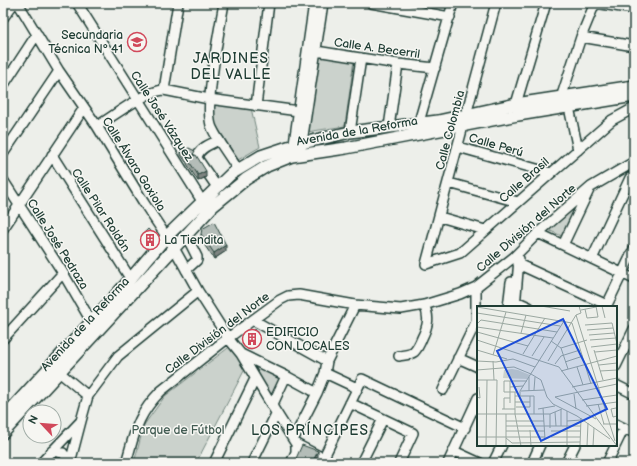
<svg xmlns="http://www.w3.org/2000/svg" width="637" height="466" font-family="'Balsamiq Sans',sans-serif">
  <style>
    .green { fill: #cbd2cc; stroke: #758880 }
    .lines { fill: none; stroke-linecap: round; stroke-linejoin: round }
    .minor-casing { stroke: #1f3d34; stroke-width: 12 }
    .major-casing { stroke: #1f3d34; stroke-width: 14 }
    .minor { stroke: #f6f6f2; stroke-width: 9 }
    .major { stroke: #f6f6f2; stroke-width: 11 }
    .wall { fill: #9ba39e; stroke: #1f3d34 }
    .shaded-wall { fill: #7e8481; stroke: #1f3d34 }
    .building { fill: #b4bdb8; stroke: #1f3d34 }
    .labels { text-anchor: middle; stroke-width: 3; stroke-linejoin: round; paint-order: stroke }
    .poi-label { font-size: 12px; fill: #1f3d34; stroke: #f6f6f2; text-anchor: start }
    .street-label { font-size: 12px; fill: #1f3d34; stroke: #f6f6f2 }
    .park-label { font-size: 12px; fill: #415b52; stroke: #f6f6f2 }
    .quarter-label { font-size: 14px; letter-spacing: 1px; fill: #1f3d34; stroke: #f6f6f2 }
    .inset-road { fill: none; stroke: #9ba8a1; stroke-width: 1 }
    .view { fill: #1d4ed8; fill-opacity: 0.15; stroke: #1d4ed8; stroke-width: 2 }
    .inset-edge { fill: none; stroke: #1f3d34; stroke-width: 2 }
  </style>
  <rect width="100%" height="100%" fill="#edefea"/>
  <filter id="ink" filterUnits="userSpaceOnUse"><feTurbulence type="fractalNoise" baseFrequency=".025" numOctaves="2"/><feDisplacementMap in="SourceGraphic" scale="8" xChannelSelector="R" yChannelSelector="G"/><feConvolveMatrix kernelMatrix="1 2 1 2 8 2 1 2 1" color-interpolation-filters="sRGB"/></filter>
  <g filter="url(#ink)">
    <path class="green" d="M320,55L354,60L345,126L307,132Z
      M214,102L251,108L260,147L238,160L213,120Z
      M587,192L564,237L546,229Z
      M232,345L245,369L196,463H134L144,425L165,396Z
      M253,364L283,376L272,397Z"/>
    <g class="lines">
      <defs>
        <path id="minor" d="M18,3L59,71L97,126L144,203L174,248L198,291L228,338L241,354L272,406L296,444L323,458
          M77,3L202,201
          M224,3C220,27 203,110 212,128C219,143 230,156 238,170
          M371,3L450,17
          M595,3L634,9
          M3,18L14,3
          M581,37L634,46
          M316,51L398,64L435,68
          M3,86L37,34
          M164,90L178,3
          M562,102L561,98L581,37L595,3
          M256,106L269,3
          M569,107L578,150
          M517,109L516,104L546,3
          M97,126C114,116 145,91 164,90L209,99L306,112
          M389,127L398,64
          M417,129L453,3
          M350,132L361,58
          M458,147L551,173
          M301,149L323,3
          M293,150L314,3
          M3,154L59,71
          M52,155L130,278
          M3,180L63,273L91,321
          M449,183L518,202
          M217,187L197,158C198,148 211,144 219,140
          M440,217L485,230
          M3,229L84,108
          M538,233L634,279
          M186,235L197,257V260L186,270
          M563,245L589,190
          M592,259L630,178
          M426,264L496,3
          M426,264L460,253L612,120L634,108
          M518,264L607,305
          M510,302L516,301L529,307
          M508,307L511,282
          M515,307L519,259
          M606,307L634,249
          M253,320L327,361
          M3,339L63,273
          M241,354L286,376L317,393
          M399,356C404,355 410,355 414,352C418,348 420,343 422,338C428,326 430,317 424,305
          M458,358L478,367
          M616,366L634,329
          M59,372L88,396
          M325,373L357,388
          M616,385L634,394
          M443,390L476,322V287
          M350,403L413,433L399,463
          M272,406L286,376
          M616,424L634,433
          M294,438L317,393L325,373L327,361L355,305
          M52,451L63,453L70,462
          M454,451L480,463
          M41,463L80,422
          M70,463L81,421L88,396L118,356L198,291
          M126,463C135,432 137,415 161,391L228,338L280,300L288,296L299,295L355,305L401,309L424,305L460,294L476,287L514,257L538,233L591,187L634,162
          M214,463L255,379
          M252,463L276,414
          M291,463L296,452V444
          M321,463L362,379L465,428
          M361,463L383,419
          M448,463L478,398
          M493,463L502,445
          M532,463L540,445
          M566,463L575,445
          M607,463L624,428"/>
        <path id="major" d="M3,418L127,283L166,237L231,174L261,156L294,145L350,132L438,121L516,104L634,86
          M3,433L213,206L246,179L267,166L292,156L346,148L518,115L634,96"/>
      </defs>
      <use href="#minor" class="minor-casing"/>
      <use href="#major" class="major-casing"/>
      <use href="#minor" class="minor"/>
      <use href="#major" class="major"/>
    </g>
    <path class="wall" d="M181,151L195,155L194,156L206,177L198,181L187,164V162H186L181,155Z
      M201,234L226,251L214,259L201,240Z
      M142,235L157,242L151,247L142,239Z
      M257,336L251,350L245,342V338Z"/>
    <path class="shaded-wall" d="M206,171V177L198,181V175Z
      M157,238V242L151,247V243Z
      M226,245V251L214,259V253Z
      M257,332V336L251,350V346Z
      M318,451V457L315,463H312Z"/>
    <path class="building" d="M189,148L195,151L192,156L186,158L181,151Z
      M196,155L206,171L198,175L187,158Z
      M214,222L226,245L214,253L201,234L202,229Z
      M148,229L157,238L151,243L142,235Z
      M255,329L257,332L251,346L245,338Z
      M302,445L318,451L312,463H294Z"/>
  </g>
  <defs>
    <symbol id="school-ring" viewBox="-11 -11 22 22"><circle r="9.5" fill="#f6f6f2" stroke="#d1495b" stroke-width="1.5"/><path d="M0-5L7-2L0 1L-7-2ZM-4 1L0 2.5L4 1V4Q0 6-4 4Z" fill="#d1495b"/></symbol>
    <symbol id="building-ring" viewBox="-11 -11 22 22"><circle r="9.5" fill="#f6f6f2" stroke="#d1495b" stroke-width="1.5"/><path d="M-4-6H4V6H1V3H-1V6H-4ZM-2.5-4.3h1.7v1.8h-1.7ZM.8-4.3h1.7v1.8H.8ZM-2.5-1h1.7V.8h-1.7ZM.8-1h1.7V.8H.8Z" fill="#d1495b"/></symbol>
  </defs>
  <g fill-rule="evenodd">
    <use href="#school-ring" x="126" y="31" width="22" height="22"/>
    <use href="#building-ring" x="139" y="229" width="22" height="22"/>
    <use href="#building-ring" x="241" y="328" width="22" height="22"/>
  </g>
  <g class="labels">
    <g class="poi-label">
      <text x="123" y="39" text-anchor="end">Secundaria<tspan x="123" dy="14">Técnica Nº 41</tspan></text>
      <text x="164" y="244">La Tiendita</text>
      <text x="266" y="336">EDIFICIO<tspan x="266" dy="14">CON LOCALES</tspan></text>
    </g>
    <g class="street-label">
      <text transform="translate(377 48) rotate(8)" y="4">Calle A. Becerril</text>
      <text transform="translate(162 116) rotate(57)" y="4">Calle José Vázquez</text>
      <text transform="translate(450 130) rotate(-75)" y="4">Calle Colombia</text>
      <text transform="translate(357 131) rotate(-10)" y="4">Avenida de la Reforma</text>
      <text transform="translate(496 145) rotate(16)" y="4">Calle Perú</text>
      <text transform="translate(134 164) rotate(58)" y="4">Calle Álvaro Gaxiola</text>
      <text transform="translate(524 180) rotate(-41)" y="4">Calle Brasil</text>
      <text transform="translate(101 210) rotate(57)" y="4">Calle Pilar Roldán</text>
      <text transform="translate(526 228) rotate(-41)" y="4">Calle División del Norte</text>
      <text transform="translate(58 244) rotate(58)" y="4">Calle José Pedraza</text>
      <text transform="translate(85 324) rotate(-47)" y="4">Avenida de la Reforma</text>
      <text transform="translate(217 333) rotate(-37)" y="4">Calle División del Norte</text>
    </g>
    <g class="park-label">
      <text x="178" y="434">Parque de Fútbol</text>
    </g>
    <g class="quarter-label">
      <text x="231" y="63">JARDINES<tspan x="231" dy="16">DEL VALLE</tspan></text>
      <text x="310" y="435">LOS PRÍNCIPES</text>
    </g>
  </g>
  <g transform="translate(477 306)">
    <rect width="140" height="140" fill="#edefea"/>
    <path d="M35,63L41,64L53,69L50,73L26,72L27,64Z" fill="#cbd2cc"/>
    <path class="inset-road" d="M64,0L93,5M125,0L128,12M0,1L95,17L114,78M108,3L110,12L121,11L119,0M104,4L119,1M0,7L83,20M99,9L138,135M99,9L104,7L102,0M0,18L4,14L80,26M108,19L135,17L140,38M0,21L76,32M110,24L136,22M0,26L51,40M44,27L49,9M112,29L137,27M0,34L82,61L140,140M113,34L139,32M74,35L84,42L91,63M114,41L140,38M84,42L110,34M0,44L30,53M117,44L126,74M118,46L140,44M46,48L68,12M16,49L29,6M55,50L67,31M0,55L19,56L36,53L58,61M16,55L17,74M71,55L99,9M88,56L106,50M78,58L84,50L103,44M122,59L140,57M100,61L106,79M0,64L37,61L54,68L64,74L70,91L76,98L100,110L133,133M84,65L140,50M123,65L140,64M0,74H20L19,140M33,81L46,80M95,81L140,72M57,84L58,71M44,85L67,84M52,85V71M38,86V108L44,140M39,86H27V75H50M97,88L99,103M38,90H57V108M43,90V85L87,15M0,91L3,92L2,81M78,91L140,78M78,91L119,113M105,94L140,89M38,96H53M33,97V75M121,98L127,118M109,100L140,96M39,101H53V90M66,102L68,133M139,102L134,103L136,111L140,110M25,103H38M27,103V92H33M61,103L78,100M84,104V120M90,105V140M78,106L79,120M0,108H73L85,103M73,108V122M29,115H67M90,115L104,114M126,118H140M29,120H104M53,124L54,140M29,125H68M74,125H103M0,131H68M74,131H103M29,132L35,137L103,136M9,140L10,74M29,140V108M103,140L104,112M110,140L111,117M116,140L117,122"/>
    <path class="view" d="M86,13L130,103L64,135L20,45Z"/>
    <rect width="140" height="140" class="inset-edge"/>
  </g>
  <rect width="637" height="466" fill="none" stroke="#f6f6f2" stroke-width="16"/>
  <rect x="8" y="8" width="621" height="450" fill="none" stroke="#1f3d34" stroke-width="1.5" filter="url(#ink)"/>
  <g transform="translate(42 424) rotate(296)"><circle r="19" fill="#f6f6f2" stroke="#a0aca6"/>
  <path d="M0-3L7 15L0 10L-7 15Z" fill="#d1495b"/>
  <text y="-6" font-size="11" font-weight="bold" text-anchor="middle" fill="#1f3d34">N</text>
  </g>
</svg>
